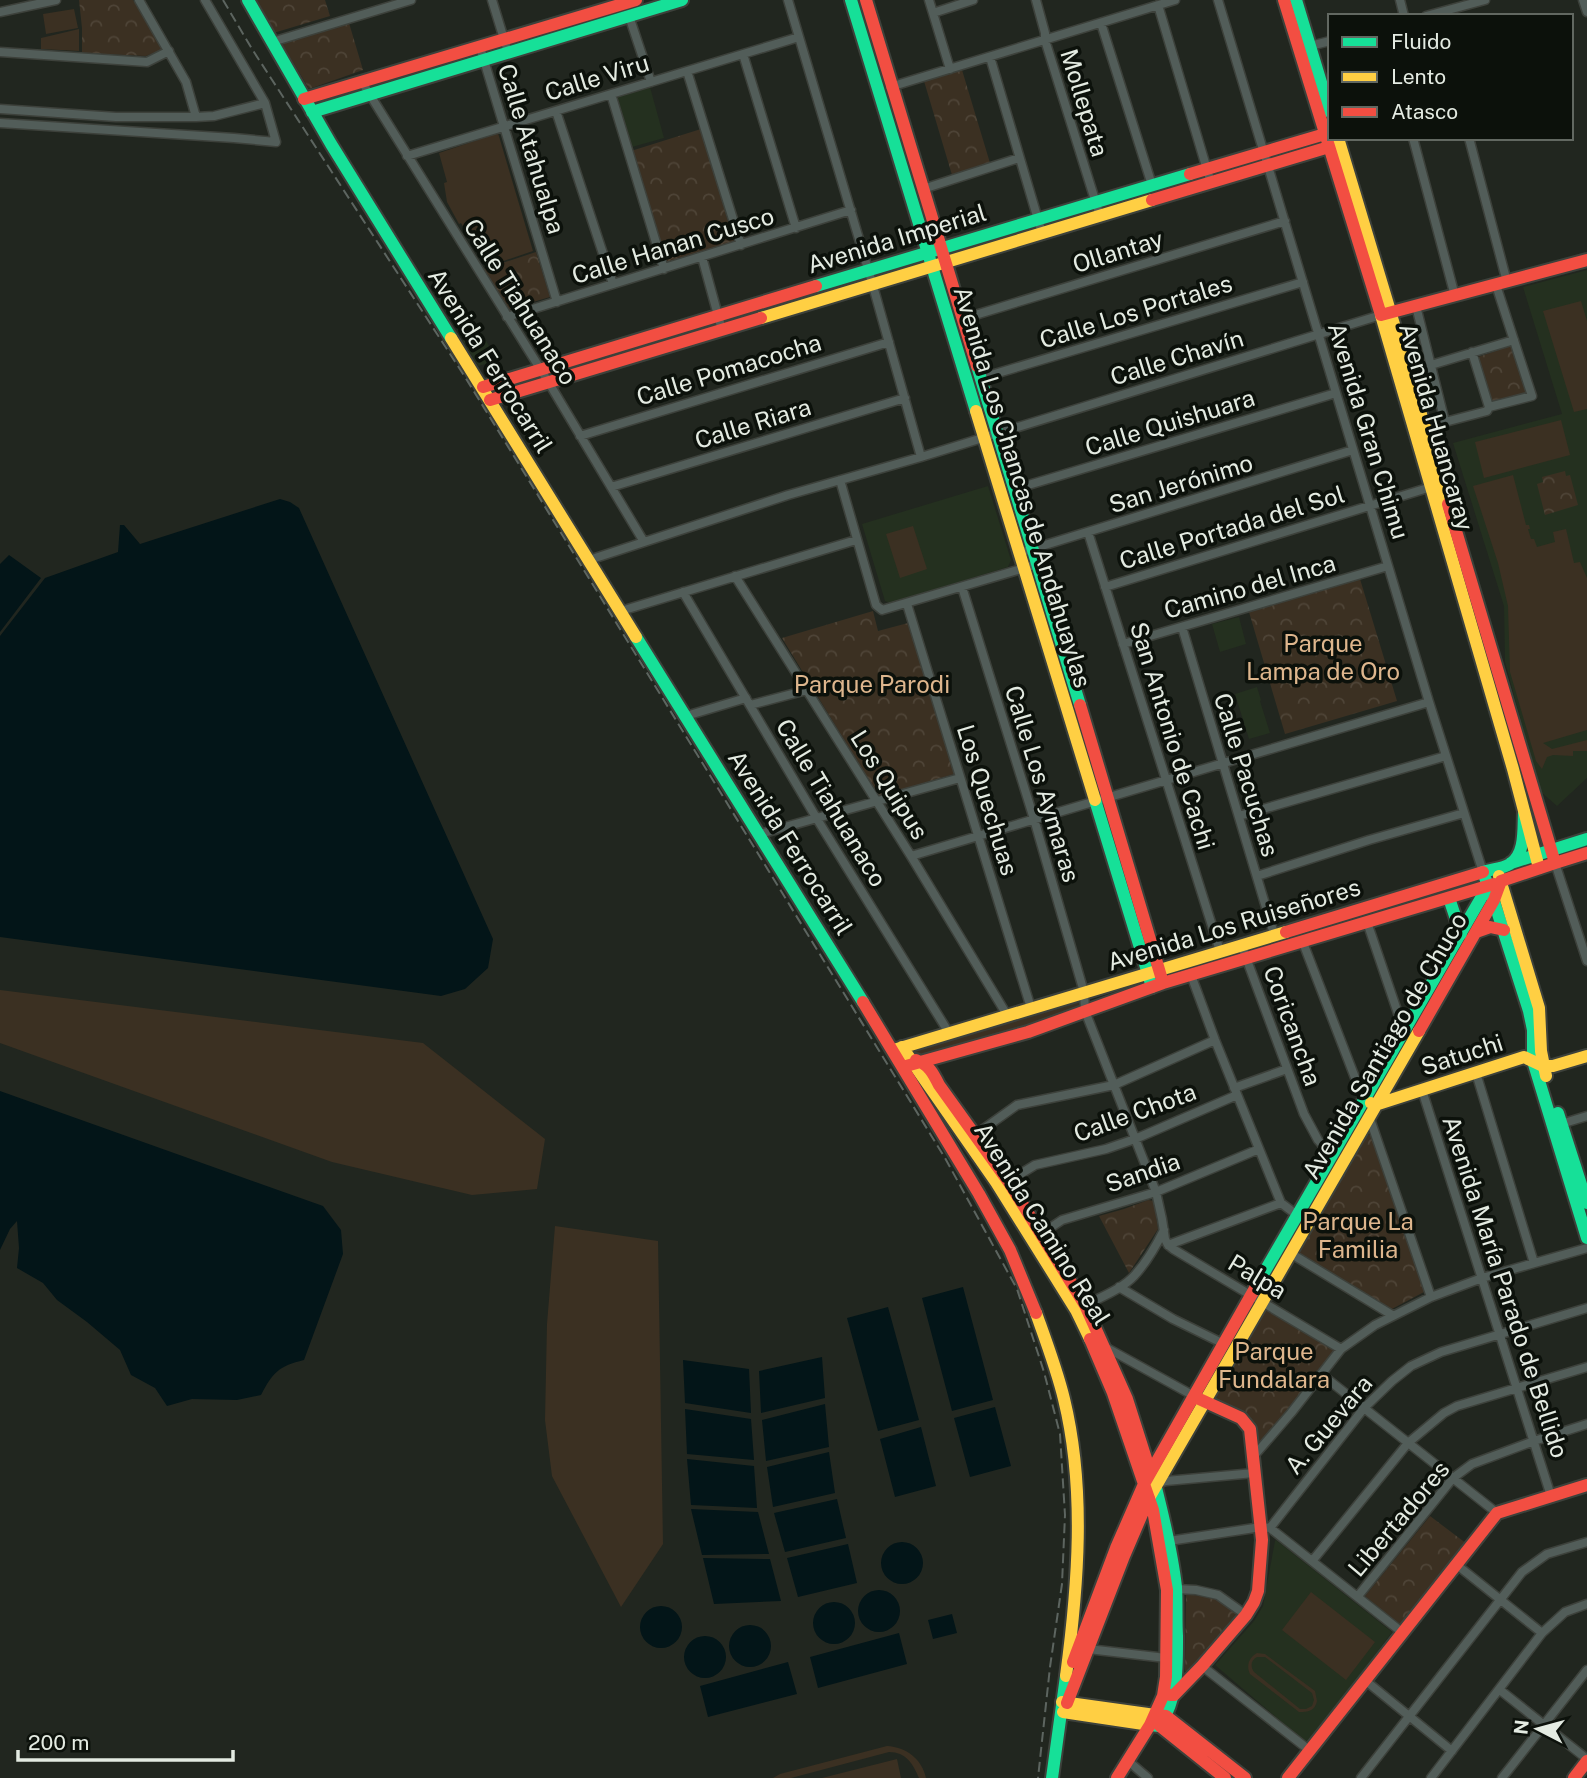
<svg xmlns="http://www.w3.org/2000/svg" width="1587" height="1778" font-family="'Public Sans',sans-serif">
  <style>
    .built { fill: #24301f }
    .green { fill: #3b3022; fill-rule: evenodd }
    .park { fill: url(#park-crowns) }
    .water { fill: #031518 }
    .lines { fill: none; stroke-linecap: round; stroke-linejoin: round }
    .street-casing { stroke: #3d413b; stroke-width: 11 }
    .fast-casing { stroke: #3d413b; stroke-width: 16 }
    .slow-casing { stroke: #3d413b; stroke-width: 16 }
    .jam-casing { stroke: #3d413b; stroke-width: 16 }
    .street { stroke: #525d59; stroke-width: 8 }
    .fast { stroke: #16e098; stroke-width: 12 }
    .slow { stroke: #ffcf43; stroke-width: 12 }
    .jam { stroke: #f24e42; stroke-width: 12 }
    .rail { stroke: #5d6560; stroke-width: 2; stroke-dasharray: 10 5; stroke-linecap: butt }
    .labels { text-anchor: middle; stroke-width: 7; stroke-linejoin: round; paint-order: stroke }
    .street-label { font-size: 24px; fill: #e4ebe2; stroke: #0c110b }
    .park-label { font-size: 24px; fill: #deb68d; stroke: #0c110b }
  </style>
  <defs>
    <pattern id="park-crowns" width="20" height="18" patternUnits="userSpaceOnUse" patternTransform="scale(1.75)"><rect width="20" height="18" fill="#3b3022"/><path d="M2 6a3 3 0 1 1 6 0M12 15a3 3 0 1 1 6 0" fill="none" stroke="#4e4437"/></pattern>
  </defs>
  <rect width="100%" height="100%" fill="#21261f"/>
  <path class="built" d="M650,87L664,138L632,147L617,96Z
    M1587,270V778L1557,806L1540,791L1505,662L1504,606L1453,443L1562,414L1523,287Z
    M482,333L497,361L478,366L462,340Z
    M988,486L1011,560L1008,567L890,603L885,601L862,524Z
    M1239,617L1246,644L1220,652L1212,624Z
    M1257,687L1261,700L1260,701L1270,733L1249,739L1235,694Z
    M1276,1540L1392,1632L1312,1740L1305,1742L1215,1665L1254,1621L1263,1606L1275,1541Z"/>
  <path class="green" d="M74,9L78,28L46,34L43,14Z
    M79,29V51L41,49V38Z
    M498,133L533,251L486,267L461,223L459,224L447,202L444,183L447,182L439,153Z
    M1581,301L1587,321V409L1574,412L1543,311Z
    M1561,420L1570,455L1484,478L1475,442Z
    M1513,475L1526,525H1529L1530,529H1528L1531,539H1534L1537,547L1555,542L1553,532L1566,529L1574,563L1580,562L1587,578V730L1543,743L1552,749L1587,740V751H1573V756L1553,755L1547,757L1542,769L1536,761L1510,672L1508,606L1498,563L1473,486Z
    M913,526L927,569L900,578L886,534Z
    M0,990L423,1043L545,1139L537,1189L472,1195L332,1162L0,1043Z
    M1077,999L1080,1000V1006L1077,1010L919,1058L914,1052L915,1049Z
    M555,1226L658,1241L663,1544L621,1607L552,1476L545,1420L547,1324Z
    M1311,1592L1375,1642L1346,1680L1282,1630Z
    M1257,1653L1265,1654L1315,1691L1317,1701C1315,1711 1308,1712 1299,1712L1250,1674C1246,1665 1249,1658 1257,1653ZM1257,1657H1265L1312,1693L1314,1700L1312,1706L1306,1709H1300L1254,1672C1250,1666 1251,1660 1257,1657Z
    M887,1746C906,1747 922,1759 926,1778H919C913,1764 906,1752 889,1752L791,1778H773L780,1774Z
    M897,1759L901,1778H822Z"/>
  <path class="park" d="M79,0H133L163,49L146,56L82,53V28Z
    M251,0H325L330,16L270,34Z
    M349,23L363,70L309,89L281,42Z
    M962,70L990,163L952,175L924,81Z
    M701,129L734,242L666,264L631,151Z
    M536,252L550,297L509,309L484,269Z
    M1513,345L1530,391L1526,396L1493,403L1491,400L1478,357Z
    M1565,471L1566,476L1570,475L1578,505L1545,515L1537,484L1543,482L1542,477Z
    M1360,579L1397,701L1285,734L1249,612Z
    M873,611L878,631L908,623L954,774L879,797L782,638Z
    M1367,1134L1374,1137L1424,1292L1390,1310L1296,1251Z
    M1148,1200L1154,1201L1158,1229L1129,1273L1099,1216L1124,1209Z
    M1264,1309L1334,1350L1263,1440L1258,1442L1242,1413L1212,1398Z
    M1430,1516L1467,1544L1403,1628L1365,1596Z
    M1186,1594L1215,1598L1242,1613L1191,1673L1185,1671Z"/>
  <path class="water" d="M280,499L290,502L299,508L493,939L488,968L465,989L441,996L0,937V636L45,578L118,552L120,525H124L140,544Z
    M9,555L41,578L0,632V564Z
    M0,1091L323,1206L341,1230L343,1254L304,1360C279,1366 273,1372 261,1395L237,1400L192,1399L167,1406L155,1388L131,1375L120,1350L87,1322L57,1300L43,1283L17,1268L19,1248L17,1221L10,1229L0,1250Z
    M963,1287L993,1400L952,1411L922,1298Z
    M888,1307L919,1420L878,1431L847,1318Z
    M822,1357L825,1398L761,1413L759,1371Z
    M683,1360L749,1369L751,1413L685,1403Z
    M825,1404L829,1447L766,1461L762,1420Z
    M995,1407L1011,1466L970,1477L954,1418Z
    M685,1409L751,1419L754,1460L687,1454Z
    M921,1427L936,1486L895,1497L880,1439Z
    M829,1452L835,1493L773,1507L767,1467Z
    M687,1459L754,1466L757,1508L691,1505Z
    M837,1499L846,1538L785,1552L774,1513Z
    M691,1509L758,1512L769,1554L702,1555Z
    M881 1563a21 21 0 1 1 42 0a21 21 0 1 1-42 0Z
    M848,1544L857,1583L798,1597L787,1558Z
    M703,1558L770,1559L781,1601L714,1604Z
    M858 1611a21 21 0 1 1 42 0a21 21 0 1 1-42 0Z
    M813 1623a21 21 0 1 1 42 0a21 21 0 1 1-42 0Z
    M640 1627a21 21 0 1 1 42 0a21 21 0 1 1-42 0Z
    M952,1614L957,1633L933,1639L928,1620Z
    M729 1646a21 21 0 1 1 42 0a21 21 0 1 1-42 0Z
    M899,1633L907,1664L818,1688L810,1657Z
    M684 1657a21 21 0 1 1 42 0a21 21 0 1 1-42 0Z
    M788,1662L797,1694L708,1717L700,1686Z"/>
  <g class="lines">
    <defs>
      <path id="street" d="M139,0L186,82L196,117
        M492,0L508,52
        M788,0L873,286L921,457
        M929,0L950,69
        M1036,0L1045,33V40L1100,216
        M1218,0L1429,702L1483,872
        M1400,0L1404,16
        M1583,0L1587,12
        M1158,5L1211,183
        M0,12L56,0
        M933,13L973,0
        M629,16L651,82
        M1426,16L1485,0
        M1101,23L1152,185
        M272,42L411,0
        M1310,46L1330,41
        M480,47L557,302
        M0,52L147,62L169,51
        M743,54L796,228
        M990,57L1042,233
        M687,71L741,245
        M362,82L549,383L644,542
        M890,87L1175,0
        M611,94L664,269
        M0,109L116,117H196L214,116L265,103
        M556,111L613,284
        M0,123L234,138L276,142L265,103L205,0
        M1413,138L1455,296
        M1469,138L1507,282
        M407,156L799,37
        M923,189L1019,158
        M702,257L722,330
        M1416,306L1445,422L1487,411L1489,407L1532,396L1496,285
        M507,317L851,210
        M962,319L1285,221
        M1472,352L1489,407
        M1431,365L1514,340
        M981,378L1303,282
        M580,436L889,342
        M840,480L876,605L882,610L1038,564
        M611,487L905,398
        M1015,489L1336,393
        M1088,532L1220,951
        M1019,553L1353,450
        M589,560L788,495L921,457L1381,315
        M735,576L911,856L1007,1015
        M962,587L1034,819L1084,992L1085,1011L1156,1192L1162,1219L1165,1239L1168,1245L1173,1249L1341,1349
        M1105,587L1431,487
        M683,592L817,819L949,1033
        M907,604L1031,1008
        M621,611L856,540
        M1182,627L1274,934
        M1123,644L1388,566
        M750,705L807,690
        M686,716L746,698
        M1239,816L1446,756
        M760,834L960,778
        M911,856L1429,702
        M1555,863L1587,961
        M1257,876L1369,840L1464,813
        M1367,922L1404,1031
        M1302,940L1364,1101
        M1241,944L1304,1114L1318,1140L1331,1155
        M1191,975L1215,1040L1281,1203L1297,1215
        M1476,1073L1534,1263
        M1234,1088L1287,1069
        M1422,1090L1551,1496
        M1369,1116L1431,1297
        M1561,1124L1587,1116
        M975,1135L1017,1105L1114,1085L1215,1040
        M1010,1184L1022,1173L1035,1165L1106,1149L1135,1139L1237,1095
        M1041,1234L1062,1220L1156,1192L1259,1149
        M1168,1245L1281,1203
        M1290,1253L1392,1315
        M1119,1287L1173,1319L1224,1344
        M1082,1307C1098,1298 1121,1290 1134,1276C1146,1263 1156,1246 1164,1230
        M1105,1347L1194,1396
        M1321,1374L1497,1513
        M1253,1457L1291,1413L1341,1349L1375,1325L1431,1297L1482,1278L1587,1248
        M1156,1484L1166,1481L1254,1473
        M1270,1528L1364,1408L1392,1381L1411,1366L1441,1352L1587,1308
        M1169,1541L1261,1527L1270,1528L1403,1633
        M1313,1560L1408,1443L1444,1413L1457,1406L1587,1367
        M1457,1565L1542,1633
        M1176,1589L1196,1590L1218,1595L1246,1615
        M1358,1596L1453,1478L1472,1464L1534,1441L1587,1424
        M1088,1649L1166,1658
        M1202,1666L1309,1750
        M1366,1681L1452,1751
        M1500,1690L1587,1759
        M1127,1760L1148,1778
        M1361,1778L1522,1572L1547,1554L1587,1542
        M1431,1778L1542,1633L1565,1612L1587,1604
        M1502,1778L1587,1670"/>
      <path id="fast" d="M248,0L331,144L451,338
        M851,0L976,411
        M1296,0L1330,112
        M312,112L682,0
        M816,286L1190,174
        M977,366L1080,705
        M636,637L863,1002
        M1095,800L1152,987
        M1511,863L1587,839
        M1491,892L1529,1011L1533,1030V1061L1587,1238
        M1449,898L1461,934
        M1558,1113L1587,1203
        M1258,1283L1488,886L1483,872C1492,869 1502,869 1510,864C1526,854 1523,828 1524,812
        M1150,1725L1160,1726C1178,1696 1177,1670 1177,1636C1176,1620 1177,1603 1176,1587C1172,1551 1163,1515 1154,1480
        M1052,1778L1066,1676"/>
      <path id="slow" d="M1338,138L1448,504
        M1381,315L1513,769L1539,868
        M761,318L1152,200
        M451,338L636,637
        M976,411L1095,800
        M1499,876L1539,1008L1541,1051L1546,1076
        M902,1047L996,1182L1076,1310L1090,1339
        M897,1049L1286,932
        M1371,1103L1375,1105L1524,1057L1543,1066H1553L1587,1056
        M1036,1313C1046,1341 1057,1370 1064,1399C1086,1489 1078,1586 1066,1676
        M1149,1498L1419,1031
        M1062,1702L1155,1715
        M1063,1712L1150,1725"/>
      <path id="jam" d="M866,0L977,366
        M1284,0L1381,315
        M304,99L636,0
        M1190,174L1325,134
        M1152,200L1329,147
        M1381,315L1587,260
        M483,387L816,286
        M490,400L761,318
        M1080,705L1163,983
        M1555,863L1587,853
        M1286,932L1483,872
        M1476,932L1490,927L1504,930
        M863,1002L979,1194L1010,1250L1036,1313
        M1419,1031L1494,900L1501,881L1555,863L1448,504
        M916,1060C929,1065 933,1073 939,1085L1010,1184L1085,1305L1127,1399L1150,1471
        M906,1066L1028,1032L1163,983L1494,884
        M1073,1662L1116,1548L1144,1484L1113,1393L1090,1339
        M1170,1695H1174L1202,1666L1246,1615L1254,1602L1258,1591L1262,1540L1250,1429L1241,1418L1197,1398
        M1067,1703L1124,1556L1149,1498
        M1159,1715L1166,1716L1245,1778
        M1160,1726L1225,1778
        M1117,1778L1150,1725L1163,1696L1166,1677L1167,1590L1153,1510L1144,1484L1258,1283
        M1288,1778L1497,1513L1587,1485
        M1574,1778L1587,1761"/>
    </defs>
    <use href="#street" class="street-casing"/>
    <use href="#fast" class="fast-casing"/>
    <use href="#slow" class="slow-casing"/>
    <use href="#jam" class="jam-casing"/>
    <use href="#street" class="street"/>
    <use href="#fast" class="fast"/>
    <use href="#slow" class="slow"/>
    <use href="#jam" class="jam"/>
    <path class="rail" d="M223,0L252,49L465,377L523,471L945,1158L1017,1289L1044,1372L1060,1434L1065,1515L1062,1584L1050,1667L1038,1778"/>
  </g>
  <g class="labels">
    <g class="street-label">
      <text transform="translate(597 78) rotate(-17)" y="8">Calle Viru</text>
      <text transform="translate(1084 103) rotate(73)" y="8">Mollepata</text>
      <text transform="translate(531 149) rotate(73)" y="8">Calle Atahualpa</text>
      <text transform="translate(897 239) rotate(-17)" y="8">Avenida Imperial</text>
      <text transform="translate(673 246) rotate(-17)" y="8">Calle Hanan Cusco</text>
      <text transform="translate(1118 252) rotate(-17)" y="8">Ollantay</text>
      <text transform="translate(520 302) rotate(58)" y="8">Calle Tiahuanaco</text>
      <text transform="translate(1136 312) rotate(-17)" y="8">Calle Los Portales</text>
      <text transform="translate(1177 358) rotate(-17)" y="8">Calle Chavín</text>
      <text transform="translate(490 361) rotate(58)" y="8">Avenida Ferrocarril</text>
      <text transform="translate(729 370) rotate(-17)" y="8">Calle Pomacocha</text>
      <text transform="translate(1170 423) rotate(-17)" y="8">Calle Quishuara</text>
      <text transform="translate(753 424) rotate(-17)" y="8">Calle Riara</text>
      <text transform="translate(1436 427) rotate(74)" y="8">Avenida Huancaray</text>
      <text transform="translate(1368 431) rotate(73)" y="8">Avenida Gran Chimu</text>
      <text transform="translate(1181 484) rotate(-17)" y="8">San Jerónimo</text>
      <text transform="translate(1022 487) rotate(73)" y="8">Avenida Los Chancas de Andahuaylas</text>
      <text transform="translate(1232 528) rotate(-17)" y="8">Calle Portada del Sol</text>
      <text transform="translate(1250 587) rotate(-16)" y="8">Camino del Inca</text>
      <text transform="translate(1172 736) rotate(73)" y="8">San Antonio de Cachi</text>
      <text transform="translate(1246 775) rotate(73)" y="8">Calle Pacuchas</text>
      <text transform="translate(1042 784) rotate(73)" y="8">Calle Los Aymaras</text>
      <text transform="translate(889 785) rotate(58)" y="8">Los Quipus</text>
      <text transform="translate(987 800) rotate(73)" y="8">Los Quechuas</text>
      <text transform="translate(831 803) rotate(59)" y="8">Calle Tiahuanaco</text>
      <text transform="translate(790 843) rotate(58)" y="8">Avenida Ferrocarril</text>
      <text transform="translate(1234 925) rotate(-17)" y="8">Avenida Los Ruiseñores</text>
      <text transform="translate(1292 1026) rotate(70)" y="8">Coricancha</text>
      <text transform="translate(1385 1046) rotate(-60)" y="8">Avenida Santiago de Chuco</text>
      <text transform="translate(1462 1055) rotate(-18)" y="8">Satuchi</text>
      <text transform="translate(1135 1113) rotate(-20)" y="8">Calle Chota</text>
      <text transform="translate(1143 1173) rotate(-19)" y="8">Sandia</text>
      <text transform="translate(1042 1224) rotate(58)" y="8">Avenida Camino Real</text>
      <text transform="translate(1257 1277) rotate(31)" y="8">Palpa</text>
      <text transform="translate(1505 1287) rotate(72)" y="8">Avenida María Parado de Bellido</text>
      <text transform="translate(1329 1425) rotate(-50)" y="8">A. Guevara</text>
      <text transform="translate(1399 1519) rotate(-50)" y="8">Libertadores</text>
    </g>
    <g class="park-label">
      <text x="1323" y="652">Parque<tspan x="1323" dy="28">Lampa de Oro</tspan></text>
      <text x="872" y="693">Parque Parodi</text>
      <text x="1358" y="1230">Parque La<tspan x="1358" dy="28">Familia</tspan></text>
      <text x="1274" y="1360">Parque<tspan x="1274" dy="28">Fundalara</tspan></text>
    </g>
  </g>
  <rect x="1328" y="14" width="245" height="126" fill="#0c110b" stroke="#626861" stroke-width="2"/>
  <rect x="1342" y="37" width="35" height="10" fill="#16e098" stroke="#626861" stroke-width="2"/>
  <text x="1391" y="49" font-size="21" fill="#e4ebe2">Fluido</text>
  <rect x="1342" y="72" width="35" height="10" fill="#ffcf43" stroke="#626861" stroke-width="2"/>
  <text x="1391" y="84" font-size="21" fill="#e4ebe2">Lento</text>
  <rect x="1342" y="107" width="35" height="10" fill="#f24e42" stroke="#626861" stroke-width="2"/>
  <text x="1391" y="119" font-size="21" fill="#e4ebe2">Atasco</text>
  <g transform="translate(1538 1729) rotate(276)" stroke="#0c110b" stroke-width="5" paint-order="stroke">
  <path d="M0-5L12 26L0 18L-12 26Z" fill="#e4ebe2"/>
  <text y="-10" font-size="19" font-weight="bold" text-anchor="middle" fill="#e4ebe2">N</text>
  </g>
  <path d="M18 1750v10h215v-10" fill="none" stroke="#e4ebe2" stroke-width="3.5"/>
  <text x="28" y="1750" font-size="21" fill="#e4ebe2" stroke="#0c110b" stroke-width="5" paint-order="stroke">200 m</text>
</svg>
